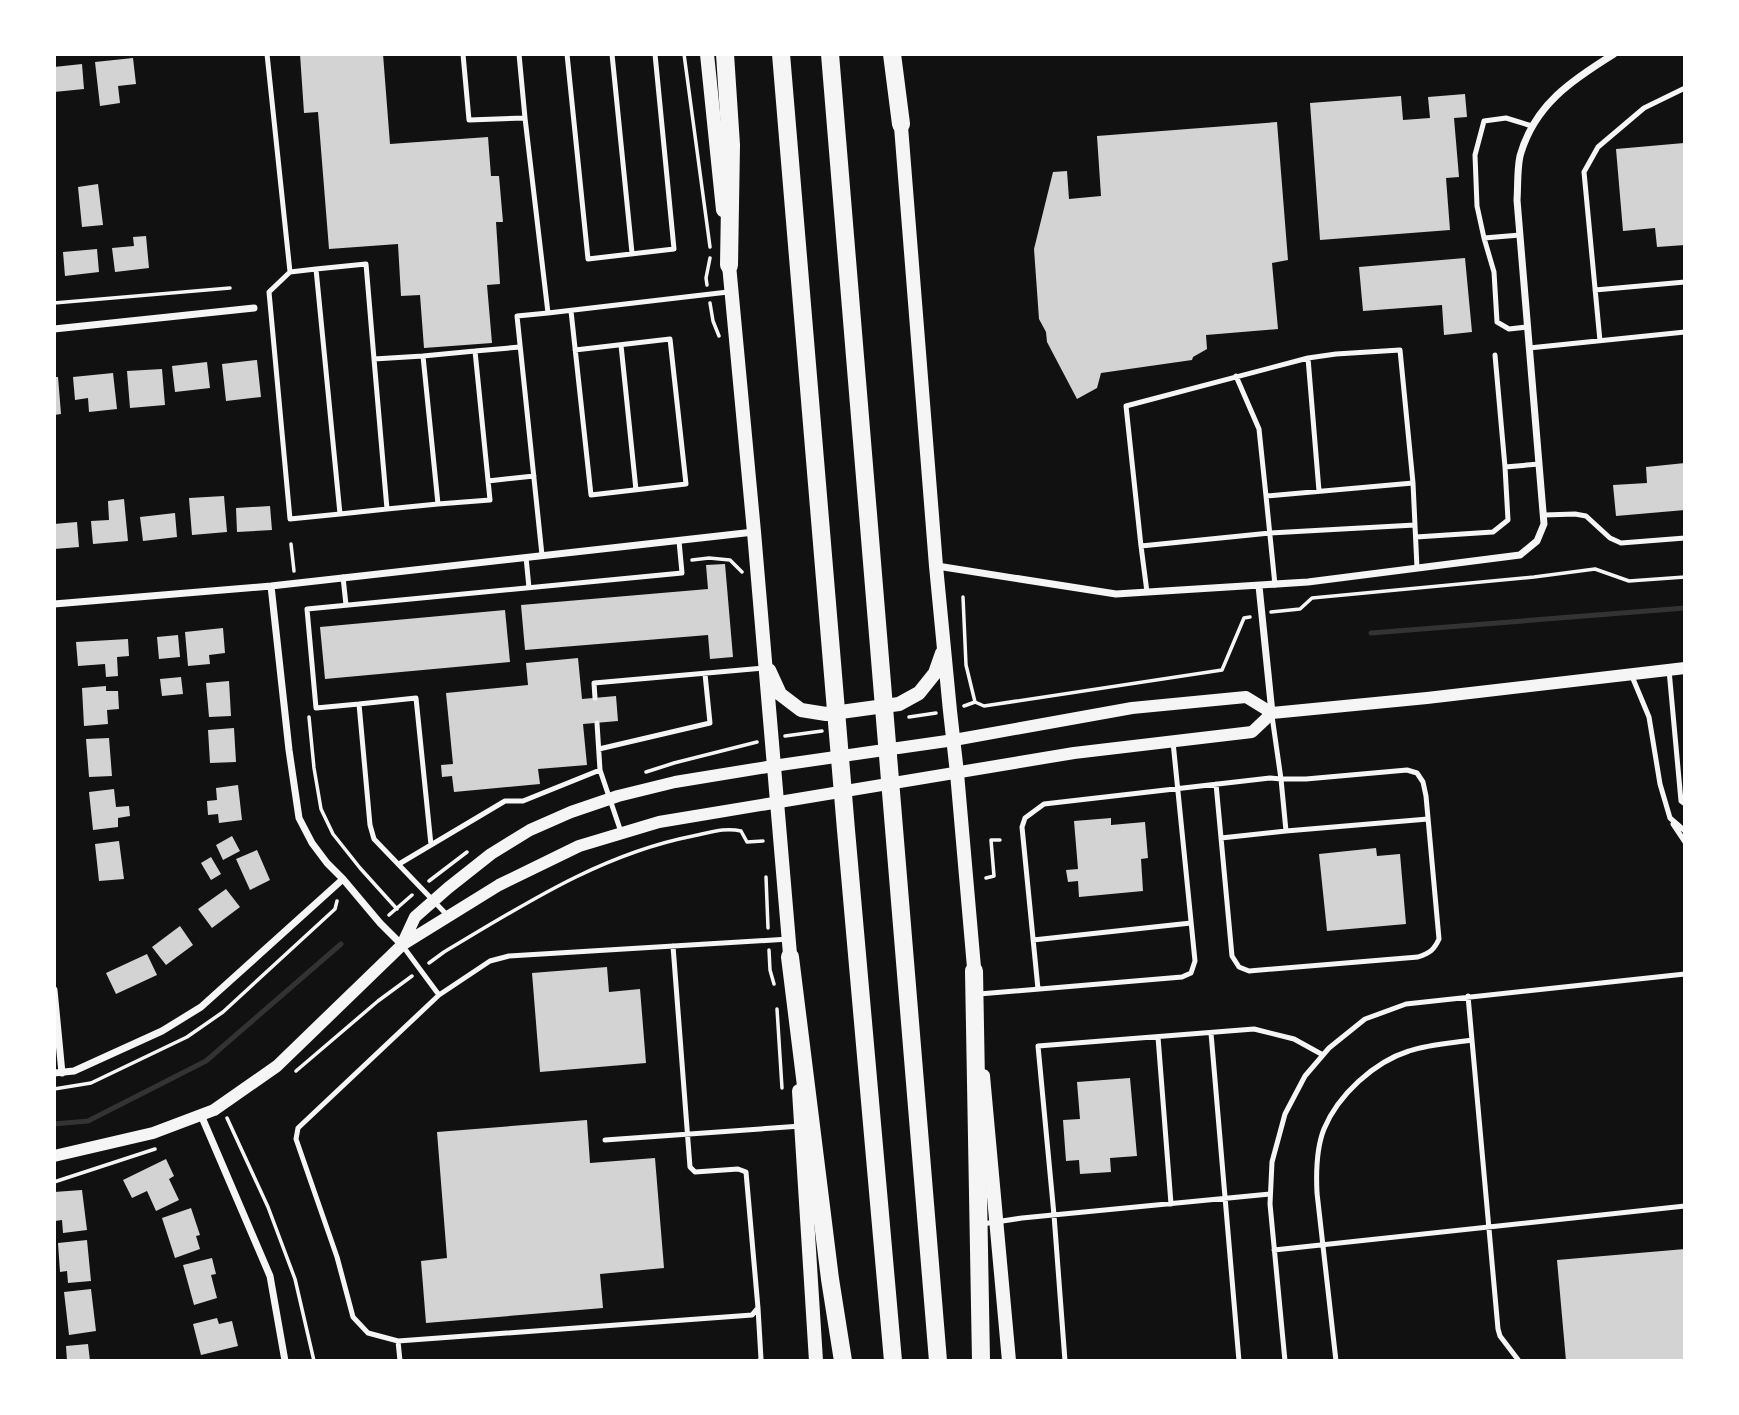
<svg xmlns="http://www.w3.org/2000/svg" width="1739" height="1415" font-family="'Noto Sans',sans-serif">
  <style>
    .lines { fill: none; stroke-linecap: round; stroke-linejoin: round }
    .stream { stroke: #333; stroke-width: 5 }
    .building { fill: #d3d3d3 }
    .path { stroke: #f5f5f5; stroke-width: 3.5 }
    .service { stroke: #f5f5f5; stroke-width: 5 }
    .minor { stroke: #f5f5f5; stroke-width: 7 }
    .tertiary { stroke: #f5f5f5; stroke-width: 12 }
    .secondary { stroke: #f5f5f5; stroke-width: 14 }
    .motorway { stroke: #f5f5f5; stroke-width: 18 }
  </style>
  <rect width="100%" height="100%" fill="#111"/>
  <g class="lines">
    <path class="stream" d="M1371,633L1685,608
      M54,1124L88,1121L206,1061L341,944"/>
  </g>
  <path class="building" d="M300,54H383L390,144L488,137L491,176H499L503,222H496L500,284L487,285L492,343L424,348L420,295L401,296L398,244L329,249L318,112L304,113Z
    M133,58L136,84L118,86L120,103L100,106L95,62Z
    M82,64L84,89L54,92V67Z
    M1465,94L1467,117L1454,118L1459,177L1446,178L1450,230L1320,240L1310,103L1401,96L1403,120L1430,118L1428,97Z
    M1277,122L1288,260L1272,263L1278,329L1206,335L1207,349L1193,357L1192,360L1101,373L1097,388L1077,399L1047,342L1046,332L1039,319L1034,249L1053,172L1067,171L1069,199L1101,196L1097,136Z
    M1684,143L1685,245L1657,247L1655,228L1623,231L1616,149Z
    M98,184L103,225L82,227L78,187Z
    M146,236L149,268L115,272L112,248L134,246L133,237Z
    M97,249L99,272L65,276L63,252Z
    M1465,258L1472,332L1444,335L1442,305L1363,311L1359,267Z
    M257,360L261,397L226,401L222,364Z
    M207,362L210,388L175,392L172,366Z
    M162,369L165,405L130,408L127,371Z
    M113,373L117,409L89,412L88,398L75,400L73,377Z
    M54,377H58L61,414L54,415Z
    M1685,463V510L1616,516L1613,485L1647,483L1646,467Z
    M224,496L227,532L192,535L189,498Z
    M124,499L128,541L93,544L91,521L109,520L108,501Z
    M270,506L272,530L237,532L236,508Z
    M175,513L177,537L143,541L140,517Z
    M77,522L79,547L54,549V524Z
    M725,564L733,657L710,659L708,635L525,650L521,605L708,589L706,565Z
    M505,610L510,662L325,679L320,627Z
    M223,628L225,653L209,655L210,664L188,666L185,632Z
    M178,635L180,657L159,659L157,637Z
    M128,639L129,656L117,657L118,676L106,677L105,664L78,666L76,642Z
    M578,658L582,699L616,696L618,721L583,724L587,765L538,769L540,784L454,792L452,776L442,777L441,765L453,764L446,693L528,685L526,663Z
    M181,677L183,694L162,696L160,679Z
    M229,681L231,716L209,717L206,683Z
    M106,686V691H118L119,709L107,710L108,724L84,726L82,688Z
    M234,728L236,762L210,763L208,730Z
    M109,738L112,776L89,777L86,739Z
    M238,785L242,820L219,823L218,814L208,815L207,801L217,800L216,788Z
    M114,789L116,807L129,806L130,816L118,818V827L93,830L89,792Z
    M1111,818V825L1145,822L1148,858L1141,859L1143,891L1079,897L1078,881L1068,882L1066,870L1078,869L1074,821Z
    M232,836L240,851L223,860L216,845Z
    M119,841L124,879L99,881L95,844Z
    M1376,848L1377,856L1400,854L1406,924L1327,931L1319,854Z
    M257,850L270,880L250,890L236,859Z
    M211,857L221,874L211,880L201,863Z
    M226,889L240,907L212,928L198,909Z
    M180,926L193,945L166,965L152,947Z
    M147,954L157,975L116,994L106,973Z
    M607,967L609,992L640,989L646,1063L540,1072L532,973Z
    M1130,1078L1137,1156L1110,1158L1111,1172L1080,1174L1079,1160L1066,1161L1063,1120L1080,1119L1077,1082Z
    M587,1120L590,1163L655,1158L664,1268L600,1274L603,1308L426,1323L421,1261L447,1258L437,1132Z
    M166,1159L174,1176L169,1179L179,1200L156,1211L147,1191L132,1198L123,1180Z
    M82,1190L87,1230L63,1233L62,1220L55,1221L54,1192Z
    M191,1208L200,1235L196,1236L200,1249L175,1258L162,1218Z
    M87,1240L91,1281L68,1283L67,1271L60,1272L58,1243Z
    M1685,1249V1361H1566L1557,1260Z
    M212,1258L216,1274L211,1275L217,1298L194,1305L183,1265Z
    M91,1289L96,1331L69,1335L64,1292Z
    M217,1318L219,1324L232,1321L238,1346L201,1355L193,1324Z
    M88,1344L90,1361H67L66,1346Z"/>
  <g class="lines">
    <path class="path" d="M684,54L710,247
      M707,285L706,278L710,258
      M54,303L230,288
      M710,303L713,321L719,336
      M291,544L294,571
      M692,560L709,558L730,560L742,572
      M963,597L966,665L975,702
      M1271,612L1300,609L1312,598L1534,577L1595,569L1629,581L1685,577
      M964,706L975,702L984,706L1222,670L1244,618L1250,617
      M309,717L314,768L321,809L333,834L360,868L397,909
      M909,717L936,713
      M785,736L822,731
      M646,772L674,763L757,742
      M766,877L768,928
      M986,878L994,876L991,840H1000
      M429,881L467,852
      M389,915L412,895
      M769,950L770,970L774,984
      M429,963L444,952C523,905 601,854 693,836C709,833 724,827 741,831L747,842L763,841
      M777,1009L782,1088
      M296,1071L378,1001L412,976
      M54,1089L91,1083L187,1037L223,1012L335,909L337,901
      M227,1118L268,1207L295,1279L314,1361
      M54,1182L155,1149"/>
    <path class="service" d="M267,54L290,272L316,269L340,514L387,509L374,359L423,356L438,504L490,500L475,351L520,347
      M463,54L469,120L525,118L548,313L728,292
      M519,54L525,118
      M567,54L588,259L674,249L655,54
      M612,54L632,253
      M1484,238L1520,235
      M316,269L366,264L374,359
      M290,272L269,292L290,519L340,514
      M1595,290L1685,282
      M571,311L591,495L686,484L670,339L575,350
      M1527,327L1509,329L1497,322L1494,272L1484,238L1477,206L1475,155L1484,121L1506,118L1532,126
      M1600,341L1584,172L1598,147L1644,108L1685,88
      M621,345L636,490
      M1529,348L1685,332
      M1495,355L1505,467L1539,464
      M423,356L475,351
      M1308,358L1336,354L1400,350L1413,483L1417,568
      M1236,376L1259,429L1266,496
      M488,481L534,476
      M387,509L438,504
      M1544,515L1575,514L1586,516L1610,538L1621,543L1685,538
      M1416,537L1493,532L1508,520L1505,467
      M1141,546L1126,406L1308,358L1319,491
      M542,555L517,316L548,313
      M526,557L529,588
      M343,577L346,605
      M1275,585L1266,496L1413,483
      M1147,592L1141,546L1270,533L1415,525
      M1669,670L1681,801L1685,804
      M1631,674L1649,717L1660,784L1670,818L1685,831
      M595,698L594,683L765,668
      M359,704L316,708L307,609L682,573L679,541
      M597,723L600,770L621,832
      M599,749L710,723L705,674
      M1216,784L1232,956L1239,967L1249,971L1418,957C1430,953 1434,950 1439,939L1426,796L1423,782L1417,773L1407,770L1306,779H1281L1286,831L1221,838
      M1673,824L1685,842
      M1286,831L1428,819
      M431,845L416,698L359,704L370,825L374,839L449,917
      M399,864L505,801H523L600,770
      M1033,940L1191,923
      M402,945L439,995L490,961L509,956L789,939
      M1038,989L1022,827L1025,818L1044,804L1270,778L1281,779L1272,716
      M979,994L1182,977L1191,973L1195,961L1173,742
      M439,995L298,1128L296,1139L337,1257L353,1317L368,1333L398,1341L752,1315L758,1308L746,1172L738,1169L695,1172L690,1167L673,946
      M1468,996L1498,1329L1500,1336L1519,1361
      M1211,1033L1239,1361
      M1158,1037L1171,1204
      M605,1140L801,1126
      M982,1224L1022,1218L1270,1194
      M1274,1250L1685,1206
      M758,1308L761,1359L759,1361
      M398,1341L400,1361
      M1065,1361L1054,1215L1038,1046L1254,1029L1294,1039L1323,1055
      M1285,1361L1270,1204L1272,1162L1285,1114L1305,1076L1329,1048L1365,1019L1406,1004L1685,974
      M1336,1361L1317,1193C1316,1173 1316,1149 1324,1129C1338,1095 1374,1062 1409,1051C1429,1044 1452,1043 1472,1040"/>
    <path class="minor" d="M54,329L254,308
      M937,566L1116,594L1308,582L1520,555L1537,541L1544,524L1517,200C1518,186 1517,170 1520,156C1534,105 1572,80 1614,54
      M271,586L289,750L299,818L312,843L327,863L343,879L380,923L402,945
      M1259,586L1272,713
      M54,604L271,586L754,532
      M54,990L62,1073
      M54,1073L74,1071L162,1031L201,1007L343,879
      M201,1115L270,1276L285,1361"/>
    <path class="tertiary" d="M402,945L415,917L448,888L491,854L530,830L571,812L618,796L675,782L773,766L954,740L1132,708L1246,697L1272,713
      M54,1156L153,1133L214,1110L277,1066L402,945L499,885L579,846L659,822L1074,753L1252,732L1272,713L1427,698L1685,668"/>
    <path class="secondary" d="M707,54L723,210
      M900,114L936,566L950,711L957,773L975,979
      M728,254L754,532L791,966
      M769,670L780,694L801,710L826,714L899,704L919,693L935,673L942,653
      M983,1076L1009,1361
      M799,1091L816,1361"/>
    <path class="motorway" d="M725,54L731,145L729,265
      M781,54L846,830L893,1361
      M830,54L938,1361
      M892,54L901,124
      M790,957L830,1279L843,1361
      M974,971L981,1361"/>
  </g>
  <rect width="1739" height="1415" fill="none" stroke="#ffffff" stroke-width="112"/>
</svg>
